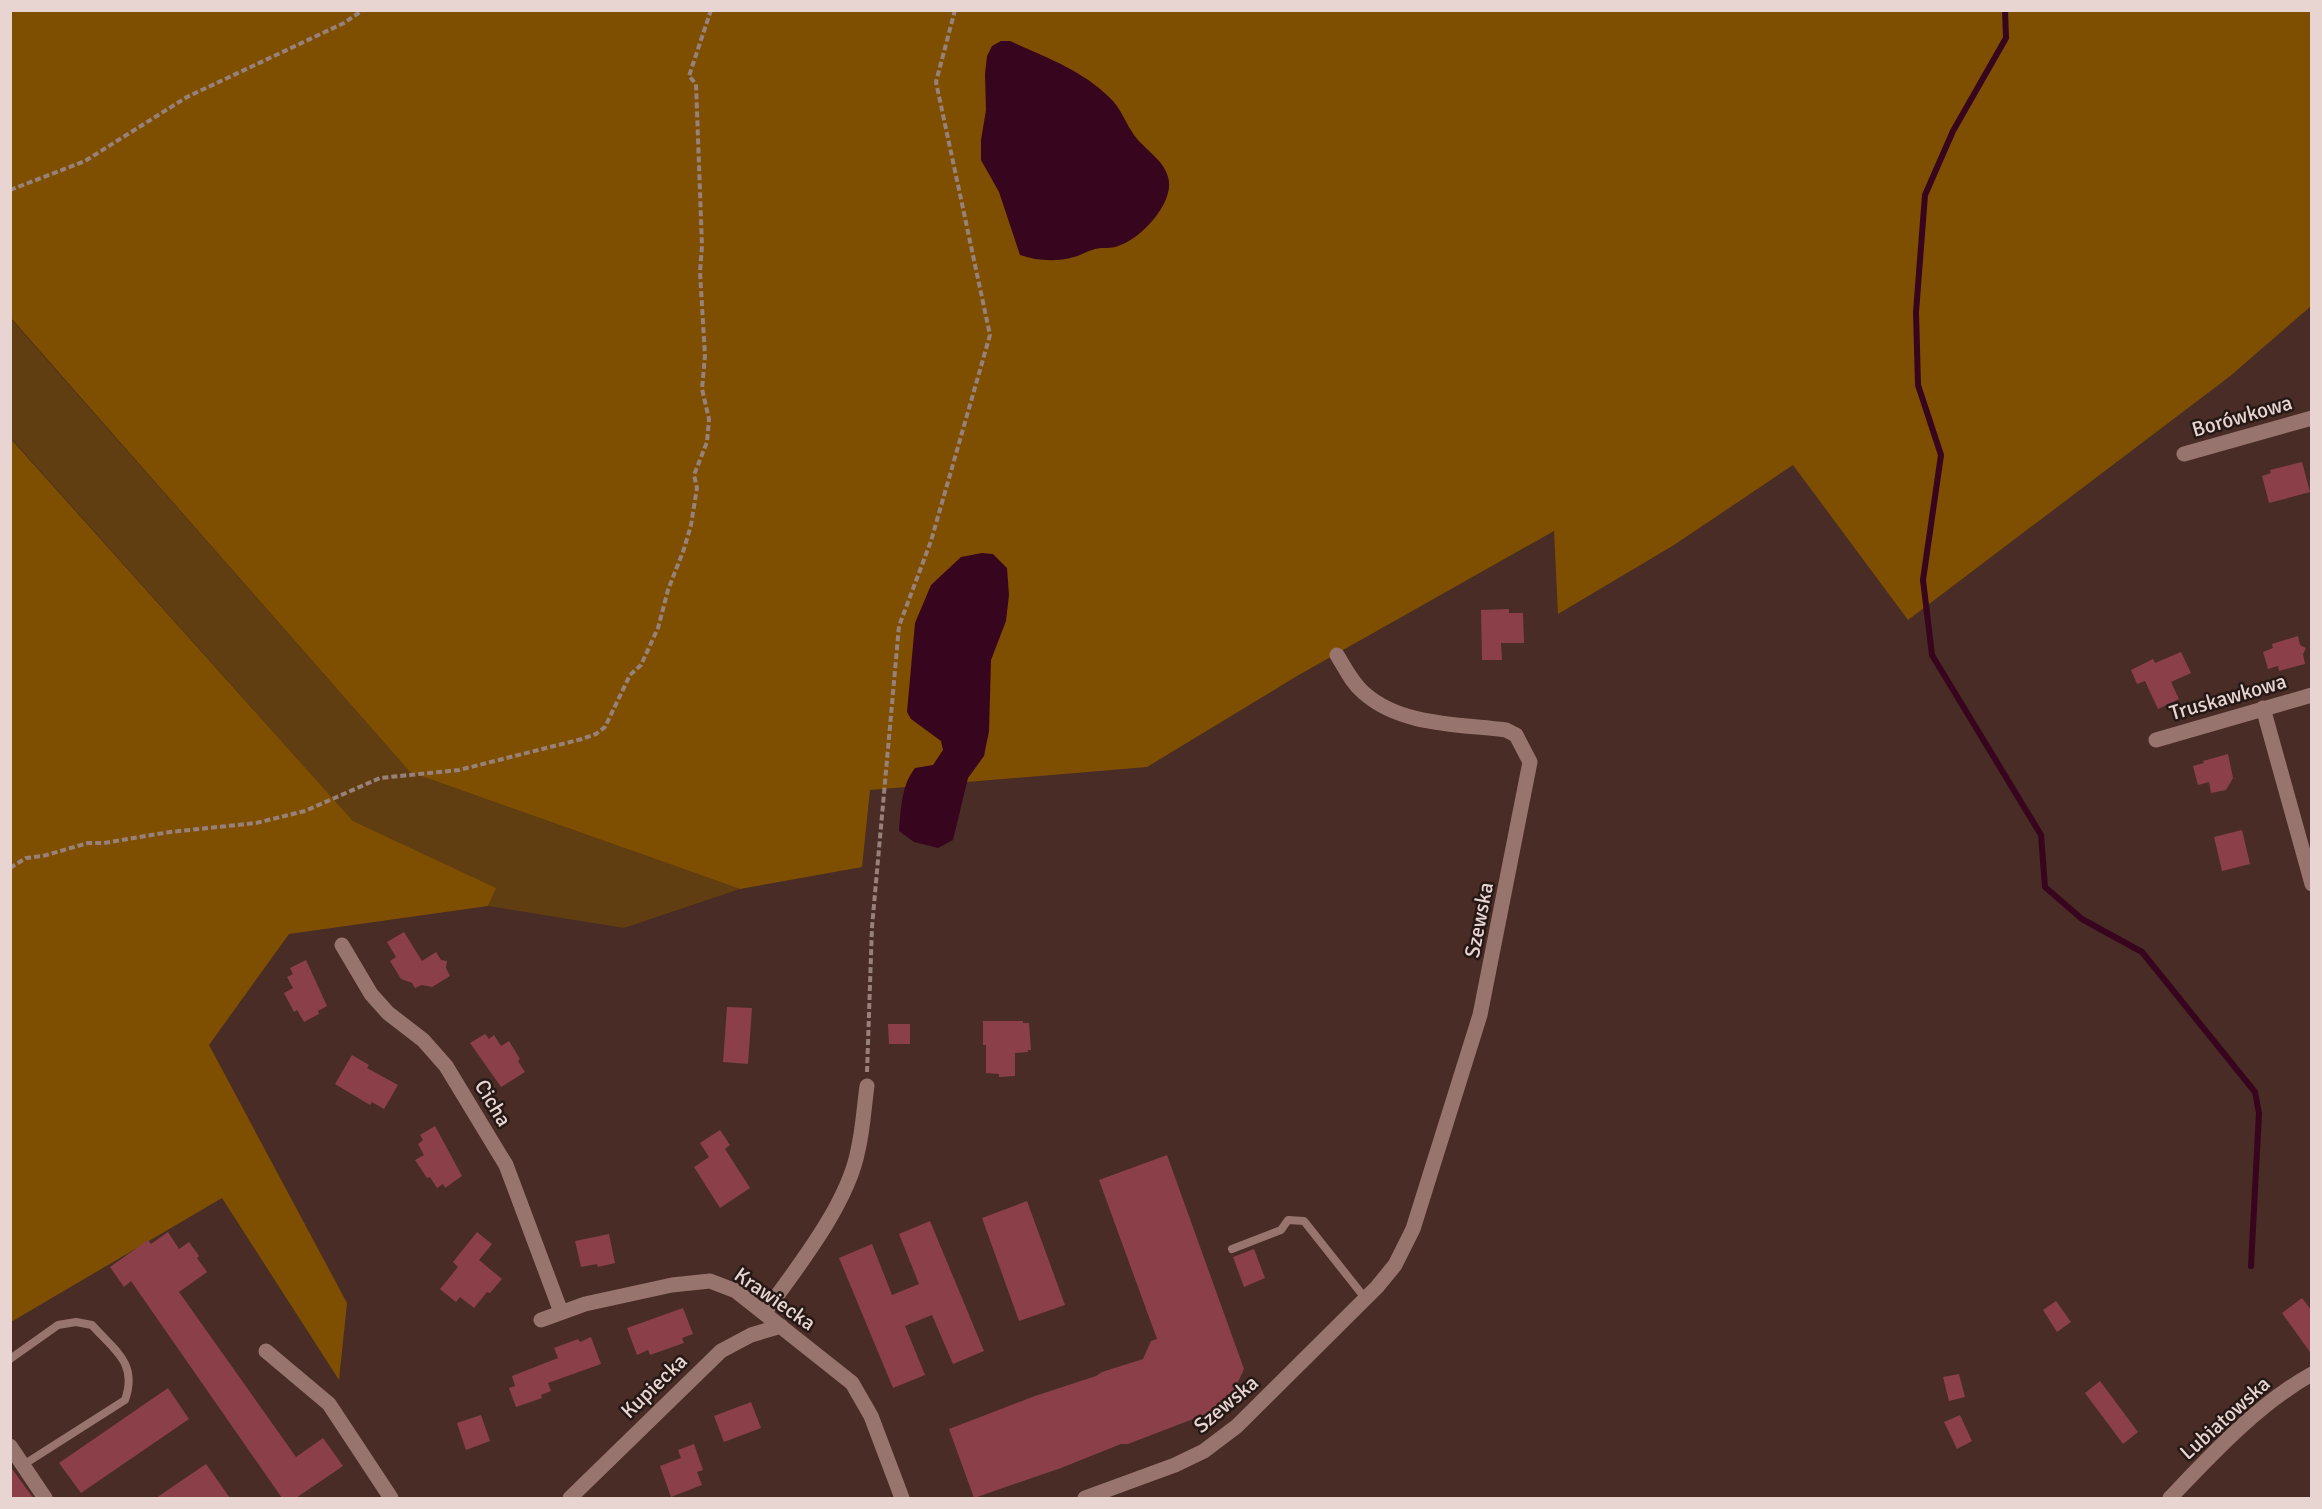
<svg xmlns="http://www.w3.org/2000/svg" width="2322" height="1509" font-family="Signika,sans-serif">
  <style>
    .green { fill: #603e11 }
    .forest { fill: #7e4f00 }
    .water { fill: #37051d }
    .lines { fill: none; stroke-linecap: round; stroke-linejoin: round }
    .stream { stroke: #37051d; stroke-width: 6 }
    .building { fill: #8b4049 }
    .path { stroke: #98807b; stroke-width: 4; stroke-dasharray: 6 3; stroke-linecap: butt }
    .service { stroke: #97746d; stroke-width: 8 }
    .minor { stroke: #97746d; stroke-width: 15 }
    .tertiary { stroke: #97746d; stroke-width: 15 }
    .labels { text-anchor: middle; stroke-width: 5; stroke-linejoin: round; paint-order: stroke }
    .street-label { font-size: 21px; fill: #e8d5d1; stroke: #251815 }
  </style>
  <rect width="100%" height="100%" fill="#482c25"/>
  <path class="green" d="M10,318L410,772L740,889L624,928L488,906L495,888L353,821L11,438Z"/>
  <path class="forest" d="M10,11H2311V306L2229,377L1908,620L1793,465L1674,545L1558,614L1554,531L1297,676L1147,767L870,790L862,867L740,889L410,772L11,318Z
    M10,438L353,821L496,888L488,906L289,934L209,1045L347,1303L339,1380L222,1198L11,1322Z"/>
  <path class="water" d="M1001,41H1010C1045,57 1082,70 1109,97C1121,108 1125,122 1134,135C1144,149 1164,160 1168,177C1176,202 1140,240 1118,246C1111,249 1103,247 1095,249C1088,251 1081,255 1074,257C1056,262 1038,261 1020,255L999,192L981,160V140L986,110L985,74L987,56L992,46Z
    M982,553L993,554L1007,568L1009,595L1006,621L991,660L989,731L984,756L968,778L953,840L938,848L914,842L899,831C901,809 901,786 915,768L933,765L943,750L941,741L911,719L907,712L915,623L931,585L961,557Z"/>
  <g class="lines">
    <path class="stream" d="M2005,10L2006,38L1953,131L1925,195L1916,312L1918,385L1941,455L1923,580L1932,655L2041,835L2045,887L2082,919L2142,952L2255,1092L2259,1113L2251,1266"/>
  </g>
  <path class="building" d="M2302,462L2310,492L2269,503L2262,476L2271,473L2270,470Z
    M1509,609V613H1523L1524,643H1501L1502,660H1482L1481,610Z
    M2298,636L2300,645L2306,648L2303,654L2305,664L2279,671L2278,666L2268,669L2263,652L2273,648L2272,644Z
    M2181,652L2191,673L2171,682L2179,699L2158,709L2145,681L2137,684L2131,670L2153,659L2155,663Z
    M2228,754L2233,778L2226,790L2211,793L2209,782L2198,785L2193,766L2204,763L2203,761Z
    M2242,830L2250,864L2222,871L2214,837Z
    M404,932L422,961L436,952L441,960L447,961L446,968L450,976L432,987L422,985L415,988L412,983L401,979L390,961L396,957L387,942Z
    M306,960L327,1006L318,1011L319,1014L304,1022L297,1010L294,1012L284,993L293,988L287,977L293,974L290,968Z
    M727,1007L752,1008L748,1064L723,1062Z
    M983,1021H1023V1023H1029L1031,1050H1028V1052L1015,1053V1076L999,1077V1074L986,1073V1045H983Z
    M888,1024H910V1044H889Z
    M485,1034L489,1039L494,1035L501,1046L509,1041L520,1059L518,1061L525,1072L501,1087L470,1043Z
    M352,1055L369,1065L367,1068L398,1085L384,1109L372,1102L370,1105L335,1084Z
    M435,1126L462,1176L445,1188L443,1184L437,1188L430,1177L427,1178L415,1160L424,1155L418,1144L423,1140L420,1135Z
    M720,1130L730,1145L725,1149L750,1188L720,1208L694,1167L709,1157L700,1143Z
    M1167,1155L1244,1369L1238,1382L1241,1389L1234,1392L1227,1406L1128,1444H1121L1061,1468L974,1498L949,1429L1035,1396L1096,1376L1102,1372L1143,1359L1151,1341L1157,1339L1099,1180Z
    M1027,1201L1065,1305L1019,1321L982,1218Z
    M930,1221L984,1351L953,1364L932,1315L905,1326L925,1375L893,1388L839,1258L872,1244L892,1295L919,1284L899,1234Z
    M168,1232L179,1249L189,1242L199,1256L197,1258L207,1272L179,1292L296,1457L323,1438L343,1466L296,1498H282L131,1281L124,1287L110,1267L148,1240L151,1244Z
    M477,1232L492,1244L479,1260L502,1279L490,1293L487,1292L474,1308L460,1297L456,1302L440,1289L458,1267L453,1262Z
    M609,1234L615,1263L598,1267L597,1264L581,1267L575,1241Z
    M1254,1249L1265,1278L1244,1287L1233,1257Z
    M2302,1298L2312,1311V1355L2282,1313Z
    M2056,1301L2071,1322L2057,1332L2043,1310Z
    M683,1308L693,1334L682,1338L684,1343L650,1355L648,1350L637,1355L627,1328Z
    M591,1337L601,1364L548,1383L551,1391L541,1395L542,1398L516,1407L509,1388L515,1386L512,1376L558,1358L554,1348L578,1339L580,1342Z
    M1959,1374L1965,1397L1949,1401L1943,1377Z
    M2100,1381L2138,1432L2123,1444L2085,1393Z
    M168,1388L189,1419L81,1493L59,1463Z
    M751,1402L761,1428L724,1442L714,1416Z
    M481,1415L490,1441L466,1450L457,1423Z
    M1960,1415L1972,1441L1957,1449L1944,1422Z
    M694,1444L703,1470L697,1472L702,1485L671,1497L660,1466L681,1458L678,1450Z
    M206,1464L230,1498H156Z
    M10,1466L31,1495L34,1498H10Z"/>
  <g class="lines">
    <path class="path" d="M10,190L85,161L187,97L344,23L363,10
      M10,868L26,858L43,856L88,843H104L170,832L256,823L305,811L380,778L459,770L582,739L596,734L605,727L630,675L641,665L658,628L668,590L684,549L691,525L697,488L694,475L707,442L709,419L702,389L705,356L700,272L702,246L696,84L689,76L711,10
      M867,1072L872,927L899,626L931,541L990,335L936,82L955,10"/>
    <path class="service" d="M1232,1249L1281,1230L1288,1220L1304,1221L1365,1298
      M10,1359L58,1325L76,1322L92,1325C115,1351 138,1363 125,1400L23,1465"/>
    <path class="minor" d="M2184,454L2312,418
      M2263,708L2312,884
      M2156,740L2312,695
      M342,945L371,994L388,1013L423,1040L446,1066L506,1165L561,1312
      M765,1312C797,1268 848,1204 858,1150C863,1129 864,1107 867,1086
      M541,1320L585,1304L672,1285L710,1281L736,1291L852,1383L871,1416L902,1498
      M266,1351L329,1404L391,1498
      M10,1446L45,1498
      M570,1498L721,1351L751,1335L781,1326
      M1085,1498L1175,1465L1204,1451L1237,1426L1377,1287L1395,1265L1413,1229L1480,1015L1530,762L1516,735L1506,730C1459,724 1401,726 1364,693C1352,683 1345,668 1337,655"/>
    <path class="tertiary" d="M2170,1498C2211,1455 2259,1403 2312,1374"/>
  </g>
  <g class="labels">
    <g class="street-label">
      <text transform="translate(2242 416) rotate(-16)" y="7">Borówkowa</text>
      <text transform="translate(2228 697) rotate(-16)" y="7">Truskawkowa</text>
      <text transform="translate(1479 920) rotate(-79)" y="7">Szewska</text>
      <text transform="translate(493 1103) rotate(59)" y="7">Cicha</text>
      <text transform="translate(775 1299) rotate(35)" y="7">Krawiecka</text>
      <text transform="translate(654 1386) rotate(-44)" y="7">Kupiecka</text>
      <text transform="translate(1226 1404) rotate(-40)" y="7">Szewska</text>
      <text transform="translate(2225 1418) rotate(-42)" y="7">Lubiatowska</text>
    </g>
  </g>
  <rect width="2322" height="1509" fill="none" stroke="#e8d5d1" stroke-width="24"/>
</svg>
